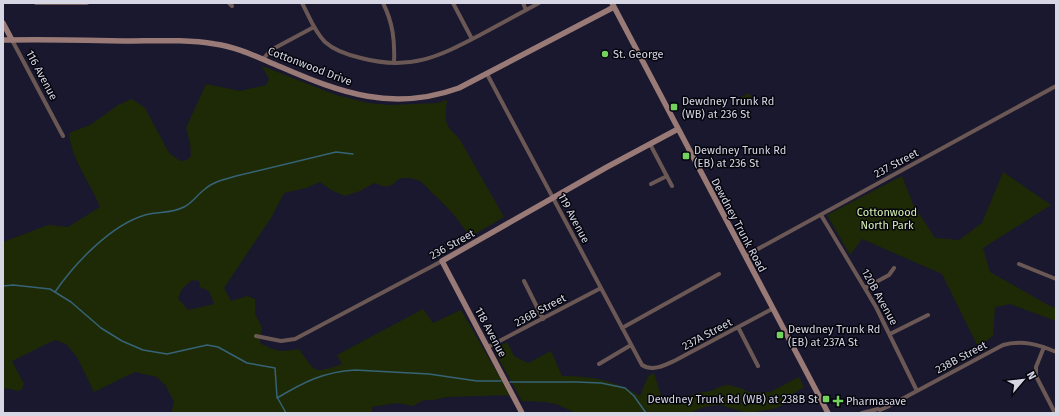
<svg xmlns="http://www.w3.org/2000/svg" width="1059" height="416" font-family="'Fira Sans',sans-serif">
  <style>
    .green { fill: #1e2a05; fill-rule: evenodd }
    .lines { fill: none; stroke-linecap: round; stroke-linejoin: round }
    .stream { stroke: #366377; stroke-width: 1.5 }
    .street { stroke: #6b5855; stroke-width: 4 }
    .secondary { stroke: #9a7a76; stroke-width: 5.5 }
    .poi-dot { fill: #72d25d; stroke: #05050d; stroke-width: 1.5 }
    .labels { text-anchor: middle; stroke-width: 3; stroke-linejoin: round; paint-order: stroke }
    .poi-label { font-size: 11px; fill: #d6d6e5; stroke: #05050d; text-anchor: start }
    .street-label { font-size: 11px; fill: #d6d6e5; stroke: #05050d }
    .park-label { font-size: 11px; fill: #d6efae; stroke: #05050d }
  </style>
  <rect width="100%" height="100%" fill="#19182e"/>
  <path class="green" d="M262,66L336,95L368,103L390,105L438,103L447,100C445,120 443,124 459,138L504,217L470,237C459,220 446,205 431,192C428,188 424,184 420,181C416,179 409,178 405,178C392,177 396,193 374,183L360,191L345,196L331,190L320,182L306,188L284,193L271,218L224,288L231,301L247,296L255,299V313L262,328L260,343C276,352 282,352 299,349C316,373 313,374 342,364L337,355L423,309L433,323L461,310L510,395L447,397L434,400H424L413,406L397,403L371,407L373,413H171L174,402L166,386L157,377L135,372L94,392L77,357L66,344L55,340L12,361L24,384L22,389L19,391L5,388L3,389V242L48,225L68,227L100,207C90,182 71,159 69,133L90,125L118,105L132,99L145,108L169,153L180,161L187,160L191,156L190,143L186,128L206,84L240,91L266,85L269,79ZM192,280L199,281L200,287L209,291L214,304L188,310L178,298L182,289Z
    M749,93L753,100L746,103L745,101L735,107L732,102Z
    M1003,172L1051,205L983,248L990,272L1050,306L1056,308V321L1010,304L995,307L993,336L978,347L942,274L862,239L850,255L827,215L902,176L913,204L935,238L959,240L982,223Z
    M507,342L514,356L528,363L551,351L562,376C591,376 615,380 640,396L648,376L654,373L662,399L671,401L698,393L711,391L722,386L729,385L740,388L751,393L770,392L799,377L804,387L791,395L788,403L773,409L748,413L720,405L704,407L690,413H576L556,404L545,402L522,401L495,352L496,348Z"/>
  <g class="lines">
    <path class="stream" d="M3,286L13,285L50,289L71,302L101,328L122,341L143,350L167,354L207,345L218,347L247,363L275,368L277,397L286,413
      M55,292C75,263 111,225 145,215C159,211 170,214 184,207C192,203 198,194 205,189C213,182 225,179 236,176L336,152L353,154
      M510,382H576L601,383L625,388L634,396L646,413
      M277,398C304,382 323,372 355,370L429,374L477,381H501"/>
    <path class="street" d="M36,3H87
      M229,3L232,6
      M302,3C309,16 314,31 325,42C335,51 348,55 361,58C410,71 438,57 480,35C500,24 519,14 539,3
      M383,3C393,23 395,41 394,63
      M453,3L472,39
      M523,3L526,10
      M12,40L63,136
      M263,59L271,50L314,27
      M487,74L642,365C653,372 665,365 676,360L772,309
      M650,144L672,186
      M651,184L667,176
      M821,215L876,307L917,391
      M745,256L1056,86
      M1019,264L1056,279
      M524,281L543,319
      M865,288L889,275L894,268
      M738,327L758,366
      M622,328L719,274
      M890,334L928,315
      M256,336L281,341L295,339L442,261
      M488,347L601,288
      M1044,347L1036,367V376L1055,413
      M599,364L631,345
      M862,413L878,409L880,410L887,407L1003,345C1022,340 1038,344 1056,352"/>
    <path class="secondary" d="M612,3L828,413
      M3,23L12,40
      M3,40C43,39 84,40 124,41C154,41 185,39 215,44C238,47 259,58 281,67C341,93 393,112 459,88L614,7
      M522,413L442,261L607,167L678,129"/>
  </g>
  <g class="poi-dot">
    <circle cx="605" cy="54" r="4"/>
    <rect x="670" y="103" width="8" height="8" rx="2"/>
    <rect x="682" y="152" width="8" height="8" rx="2"/>
    <rect x="776" y="331" width="8" height="8" rx="2"/>
    <rect x="822" y="395" width="8" height="8" rx="2"/>
    <path d="M836 395h4v4h4v4h-4v4h-4v-4h-4v-4h4z"/>
  </g>
  <g class="labels">
    <g class="poi-label">
      <text x="613" y="58">St. George</text>
      <text x="682" y="105">Dewdney Trunk Rd<tspan x="682" dy="13">(WB) at 236 St</tspan></text>
      <text x="694" y="154">Dewdney Trunk Rd<tspan x="694" dy="13">(EB) at 236 St</tspan></text>
      <text x="788" y="333">Dewdney Trunk Rd<tspan x="788" dy="13">(EB) at 237A St</tspan></text>
      <text x="818" y="403" text-anchor="end">Dewdney Trunk Rd (WB) at 238B St</text>
      <text x="846" y="405">Pharmasave</text>
    </g>
    <g class="street-label">
      <text transform="translate(310 66) rotate(21)" y="4">Cottonwood Drive</text>
      <text transform="translate(42 75) rotate(62)" y="4">116 Avenue</text>
      <text transform="translate(896 163) rotate(-28)" y="4">237 Street</text>
      <text transform="translate(574 218) rotate(62)" y="4">119 Avenue</text>
      <text transform="translate(739 225) rotate(62)" y="4">Dewdney Trunk Road</text>
      <text transform="translate(452 244) rotate(-29)" y="4">236 Street</text>
      <text transform="translate(880 297) rotate(61)" y="4">120B Avenue</text>
      <text transform="translate(540 310) rotate(-28)" y="4">236B Street</text>
      <text transform="translate(491 332) rotate(62)" y="4">118 Avenue</text>
      <text transform="translate(707 334) rotate(-28)" y="4">237A Street</text>
      <text transform="translate(961 357) rotate(-28)" y="4">238B Street</text>
    </g>
    <g class="park-label">
      <text x="887" y="216">Cottonwood<tspan x="887" dy="13">North Park</tspan></text>
    </g>
  </g>
  <rect width="1059" height="416" fill="none" stroke="#d6d6e5" stroke-width="8"/>
  <g transform="translate(1023 380) rotate(62)" stroke="#05050d" stroke-width="3" paint-order="stroke">
  <path d="M0-3L7 15L0 10L-7 15Z" fill="#d6d6e5"/>
  <text y="-6" font-size="11" font-weight="bold" text-anchor="middle" fill="#d6d6e5">N</text>
  </g>
</svg>
